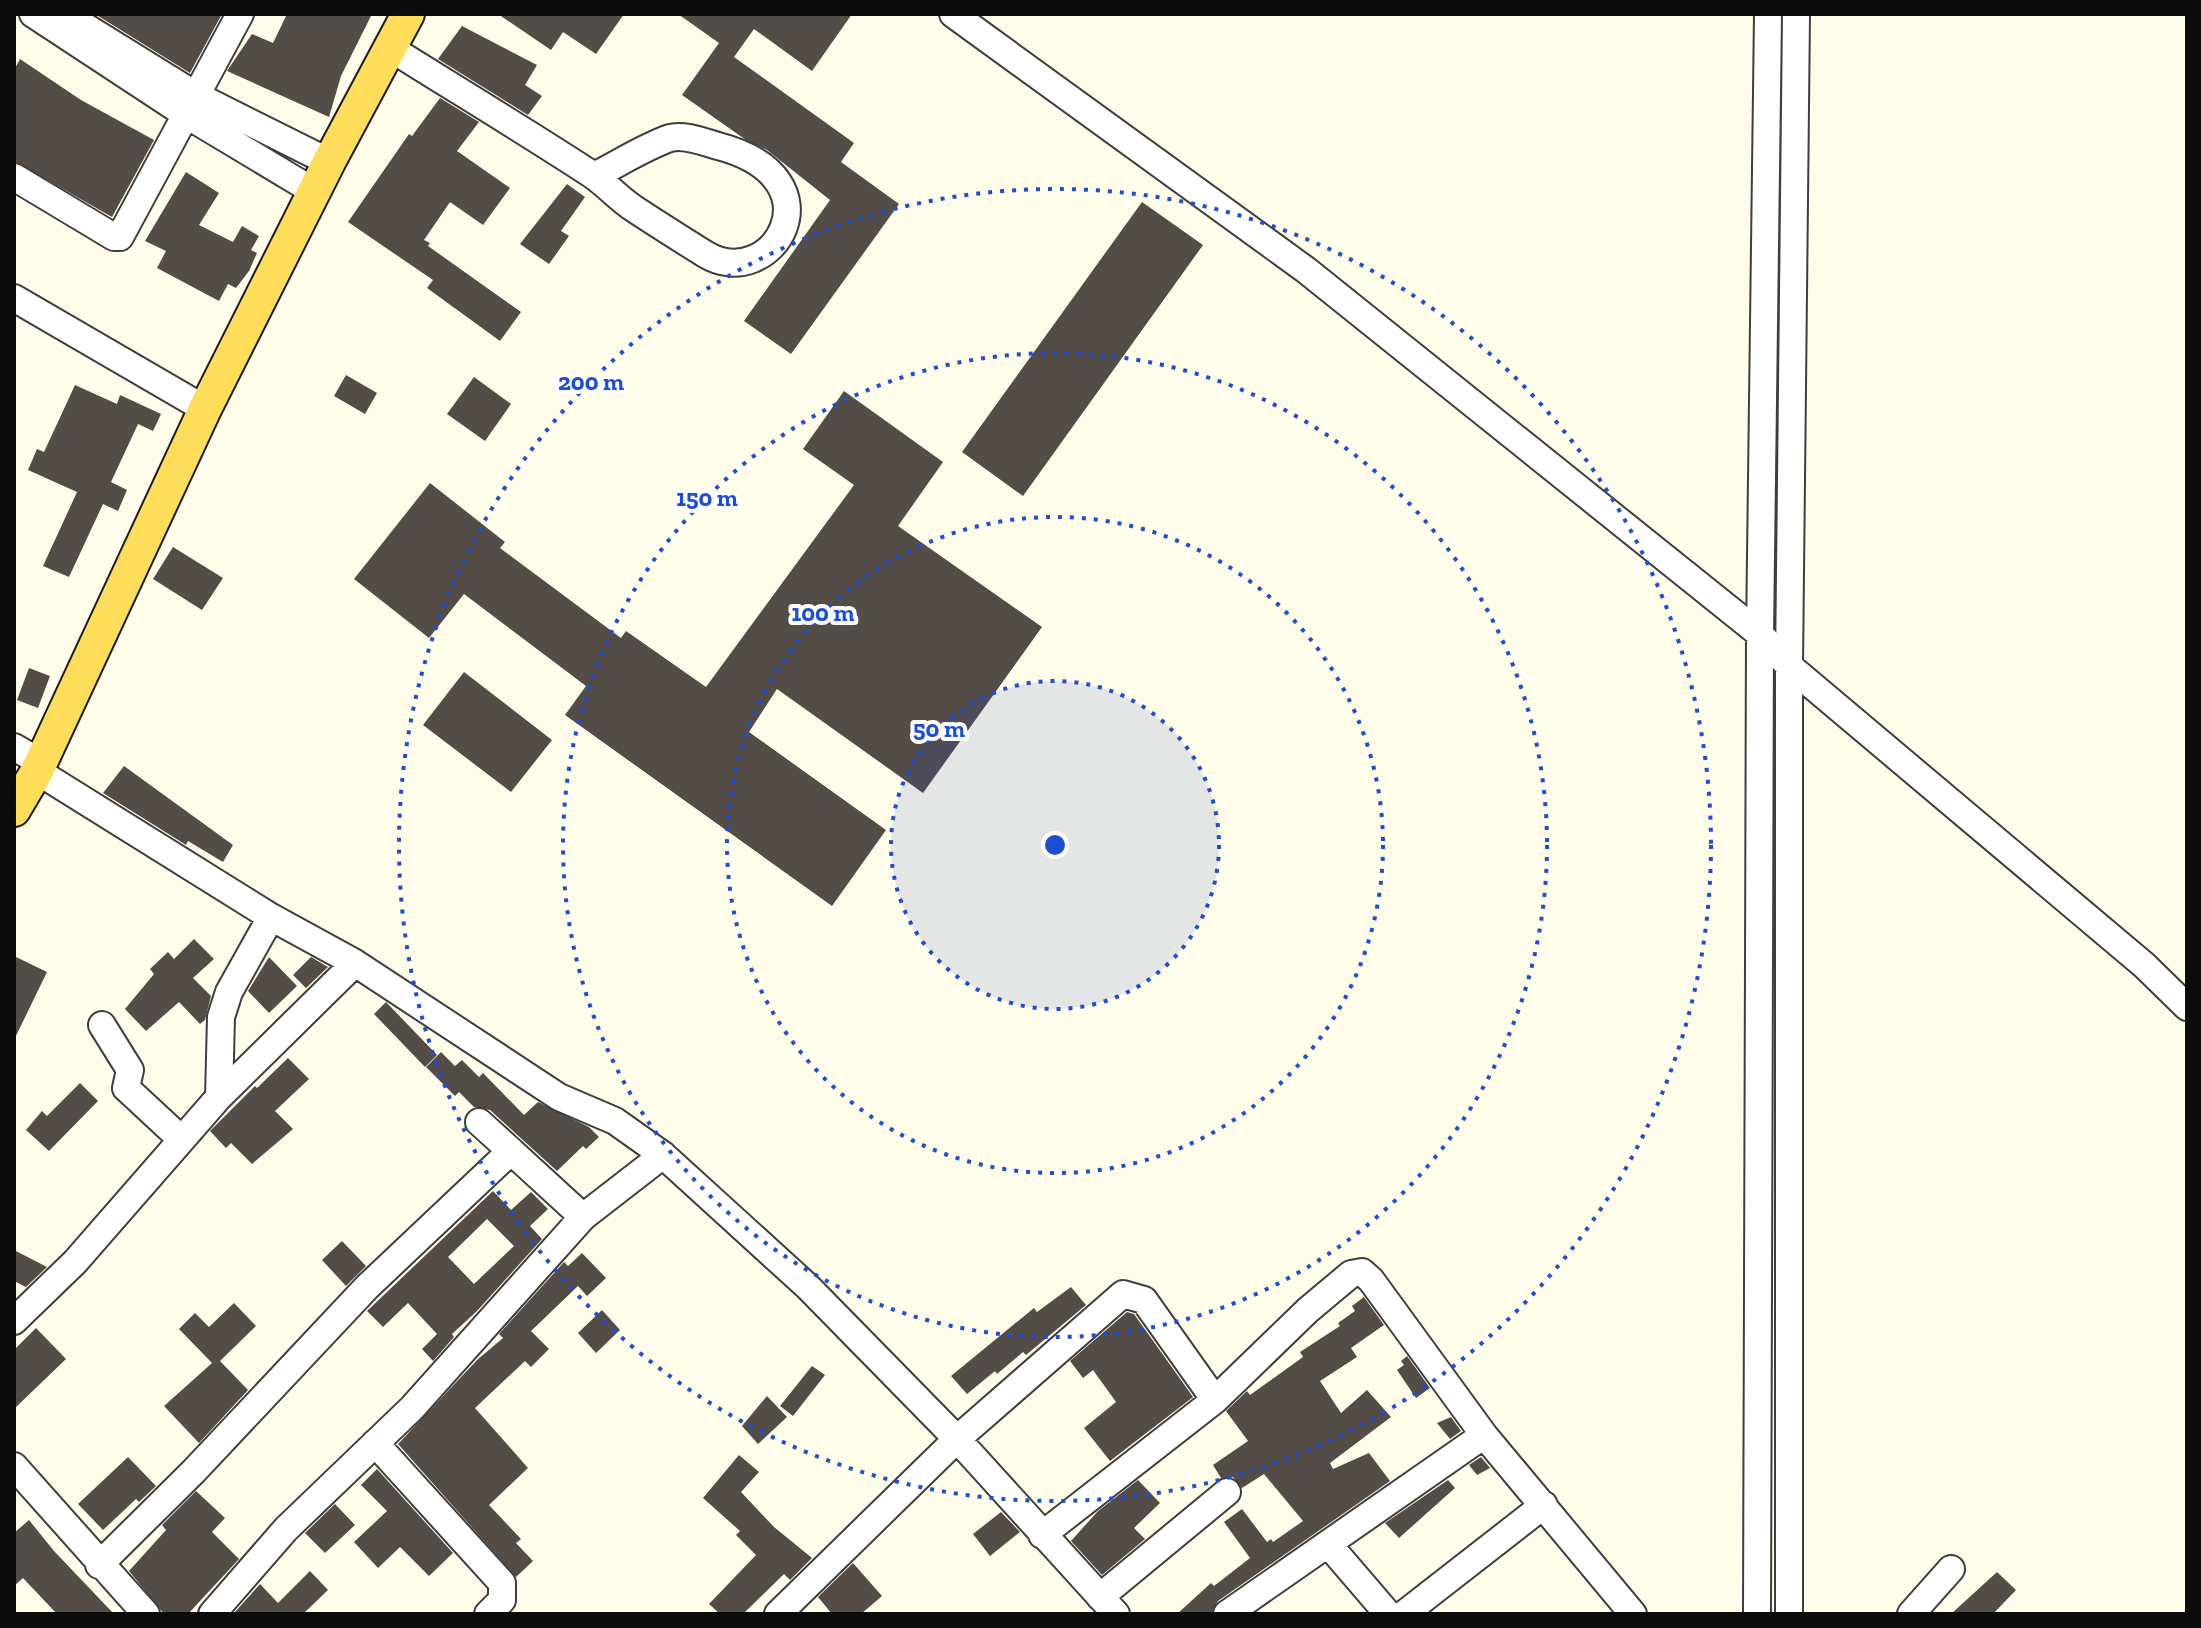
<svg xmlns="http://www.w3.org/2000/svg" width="2201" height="1628" font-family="'Zilla Slab',serif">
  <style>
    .building { fill: #544d47; fill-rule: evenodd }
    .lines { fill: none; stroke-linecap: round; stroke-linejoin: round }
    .minor-casing { stroke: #3e3e3e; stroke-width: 30 }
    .major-casing { stroke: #1c1c1c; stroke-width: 36 }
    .minor { stroke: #fff; stroke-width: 26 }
    .major { stroke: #fedd5a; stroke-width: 32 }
    .ring { fill: none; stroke: #1d4ed8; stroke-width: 4; stroke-dasharray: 4 8 }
    .centre { fill: #1d4ed8; stroke: #fff; stroke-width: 4 }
    .ring-label { font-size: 24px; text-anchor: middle; font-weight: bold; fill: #1d4ed8; stroke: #fff; stroke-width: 8; stroke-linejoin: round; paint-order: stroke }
  </style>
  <rect width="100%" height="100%" fill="#fffce9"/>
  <path class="building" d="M95,14H222L190,73Z
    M287,14H372L341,76L329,117L227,71L252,34L273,43Z
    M498,14H624L596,54L563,32L551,50Z
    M678,14H852L812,71L754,29L734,57L854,143L841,162L899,204L791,354L744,321L830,200L767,150L746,140L682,95L719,43Z
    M462,26L537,65L525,85L542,96L528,115L438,59Z
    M20,59L81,100L154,140L112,217L14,161V70Z
    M440,98L479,122L457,151L510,188L483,225L450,202L424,240L430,243L428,246L521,312L500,341L427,288L433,280L348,222L409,134L412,136Z
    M186,172L219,193L199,225L233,242L242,226L259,236L251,250L257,253L249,271L236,288L228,284L219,301L157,268L166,251L145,241Z
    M567,184L585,197L561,231L569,236L549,264L520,244Z
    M1142,202L1203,245L1023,496L962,452Z
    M346,375L377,393L365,414L334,396Z
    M474,377L511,404L485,441L447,414Z
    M75,385L117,404L120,395L161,414L153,431L138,424L111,482L127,490L118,511L103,504L69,577L43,566L77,492L28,470L37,449L44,452Z
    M844,391L943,462L898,526L1042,627L923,793L777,689L749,732L886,830L832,906L565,715L586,686L464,594L429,638L354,579L430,483L505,542L500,548L621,638L626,631L706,687L854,485L803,449Z
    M173,547L223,578L202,610L153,579Z
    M29,668L50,676L38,708L17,700Z
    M464,672L552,740L511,792L423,725Z
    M124,766L233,845L223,862L188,841L186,845L103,793Z
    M194,939L214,959L193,978L211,996L205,1020L200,1024L179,1002L146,1031L125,1009L154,974L150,969L168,952L174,959Z
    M14,956L47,972L14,1040Z
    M269,957L297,986L269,1013L248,991Z
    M311,957L328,967L306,988L293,975Z
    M386,1002L437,1055L425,1067L374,1014Z
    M441,1052L455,1066L462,1060L479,1077L483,1073L524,1115L538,1102L589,1127L599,1137L586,1149L583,1146L557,1171L490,1110L474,1107L459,1092L455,1096L426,1067Z
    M288,1058L309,1079L275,1111L293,1129L252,1164L231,1143L226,1148L210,1131L255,1086L257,1088Z
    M80,1083L98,1101L49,1151L26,1130L42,1111L47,1116Z
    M493,1191L511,1210L531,1192L548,1209L530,1226L542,1239L477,1311L452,1334L454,1337L433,1361L422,1349L437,1334L408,1303L383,1327L367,1311ZM487,1219L514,1246L474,1284L448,1257Z
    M342,1241L366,1266L346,1286L322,1260Z
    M14,1250L47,1267L26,1287L14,1281Z
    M582,1253L606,1278L587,1296L578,1286L531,1331L549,1349L531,1367L525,1361L475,1408L528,1468L489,1505L521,1539L516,1543L533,1561L516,1577L398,1444L477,1360L503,1338L499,1334L564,1262L568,1266Z
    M1071,1287L1086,1305L1026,1355L1023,1352L997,1374L995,1371L967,1394L951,1376L1034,1308L1037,1312Z
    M1364,1297L1384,1325L1351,1348L1357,1357L1320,1381L1341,1413L1367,1390L1391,1417L1330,1463L1333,1469L1369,1453L1390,1481L1218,1601L1211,1614H1177L1211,1583L1214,1586L1250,1558L1224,1522L1242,1509L1267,1542L1271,1539L1273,1542L1303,1521L1264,1474L1242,1488L1233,1477L1221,1478L1213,1465L1248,1441L1226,1411L1247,1391L1250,1395L1303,1357L1300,1352L1340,1326L1338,1323L1355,1311L1352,1306Z
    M234,1303L256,1326L220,1361L248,1390L199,1443L164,1406L212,1363L179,1329L195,1313L209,1327Z
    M602,1310L620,1330L596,1353L578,1333Z
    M1127,1312L1134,1314L1193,1397L1110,1461L1084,1428L1116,1402L1093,1370L1083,1378L1070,1361Z
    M36,1328L66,1359L14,1409V1350Z
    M1407,1356L1430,1388L1416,1398L1397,1370L1404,1365L1401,1361Z
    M812,1366L825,1375L793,1416L780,1406Z
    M767,1396L787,1417L758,1444L742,1426Z
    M1451,1417L1461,1431L1450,1439L1437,1423Z
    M739,1455L759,1472L741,1492L774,1527L812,1558L790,1580L784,1574L743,1614H720L709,1604L756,1555L736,1535L740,1531L703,1498Z
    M128,1457L156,1486L139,1502L136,1499L103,1530L78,1504Z
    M1481,1457L1490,1468L1477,1475L1469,1465Z
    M377,1469L453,1553L429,1576L400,1547L378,1568L354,1542L387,1511L361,1485Z
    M1138,1480L1160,1503L1134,1528L1145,1539L1102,1575L1071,1541L1098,1511Z
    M1448,1480L1455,1488L1399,1538L1385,1523Z
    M196,1491L225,1518L212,1532L239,1559L188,1614H164L129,1571L166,1530L162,1525Z
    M335,1504L355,1525L325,1553L305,1533Z
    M1001,1512L1020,1532L990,1556L973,1534Z
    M29,1520L54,1551L114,1614H57L23,1578L14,1586V1533Z
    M853,1563L882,1596L861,1614H832L818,1597Z
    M310,1571L328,1590L303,1614L235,1612L260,1584L278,1603Z
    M1997,1572L2016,1590L1993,1614H1951Z"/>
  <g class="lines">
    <defs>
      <path id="minor" d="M33,14L185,114L315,192
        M953,14L1306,270L1760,634L1789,666L2144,965L2187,1007
        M68,16L197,96L329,162
        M390,48C457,90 525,131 591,174C606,184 618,198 633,208C657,224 681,239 705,254C771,295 844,179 718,146C704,142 684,134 670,138C644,147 618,164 594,176
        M14,177L114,237H120L240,14
        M14,298L205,409
        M14,747L40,762
        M37,771L271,917L355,963L559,1097L615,1121L663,1155L808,1287L957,1439L1116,1614
        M102,1025L130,1070L126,1088L181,1139
        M219,1097L221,1017L229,992L271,917
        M511,1151L583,1217
        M14,1321L75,1262L219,1097L355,963
        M375,1443L502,1583V1600L488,1614
        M14,1466L146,1614
        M1042,1535L1215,1400L1308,1310L1351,1274L1362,1272L1371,1280L1484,1435L1633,1614
        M1328,1544L1388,1614
        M99,1565L194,1471L367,1287L511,1151L479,1122
        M1100,1597L1227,1492
        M212,1614L286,1529L412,1408L583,1217L663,1155
        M778,1614L957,1439L1123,1294L1144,1300L1215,1400
        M1227,1614L1484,1435
        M1404,1614L1544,1505
        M1757,1614L1760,634L1768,14
        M1789,1614V666L1796,14
        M1911,1614L1951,1569"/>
      <path id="major" d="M14,810L37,771L205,409L329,162L408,14"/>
    </defs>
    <use href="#minor" class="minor-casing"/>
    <use href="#major" class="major-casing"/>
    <use href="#minor" class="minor"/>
    <use href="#major" class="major"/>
  </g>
  <circle cx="1055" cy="845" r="164" fill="#1d4ed8" fill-opacity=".12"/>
  <g class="ring">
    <circle cx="1055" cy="845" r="164"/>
    <circle cx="1055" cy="845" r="328"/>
    <circle cx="1055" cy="845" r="492"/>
    <circle cx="1055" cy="845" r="656"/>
  </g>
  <circle cx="1055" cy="845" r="12" class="centre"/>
  <g class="ring-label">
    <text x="591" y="390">200 m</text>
    <text x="707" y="506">150 m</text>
    <text x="823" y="621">100 m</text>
    <text x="939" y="737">50 m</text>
  </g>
  <rect width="2201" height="1628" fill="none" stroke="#0b0b0b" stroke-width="32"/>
</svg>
